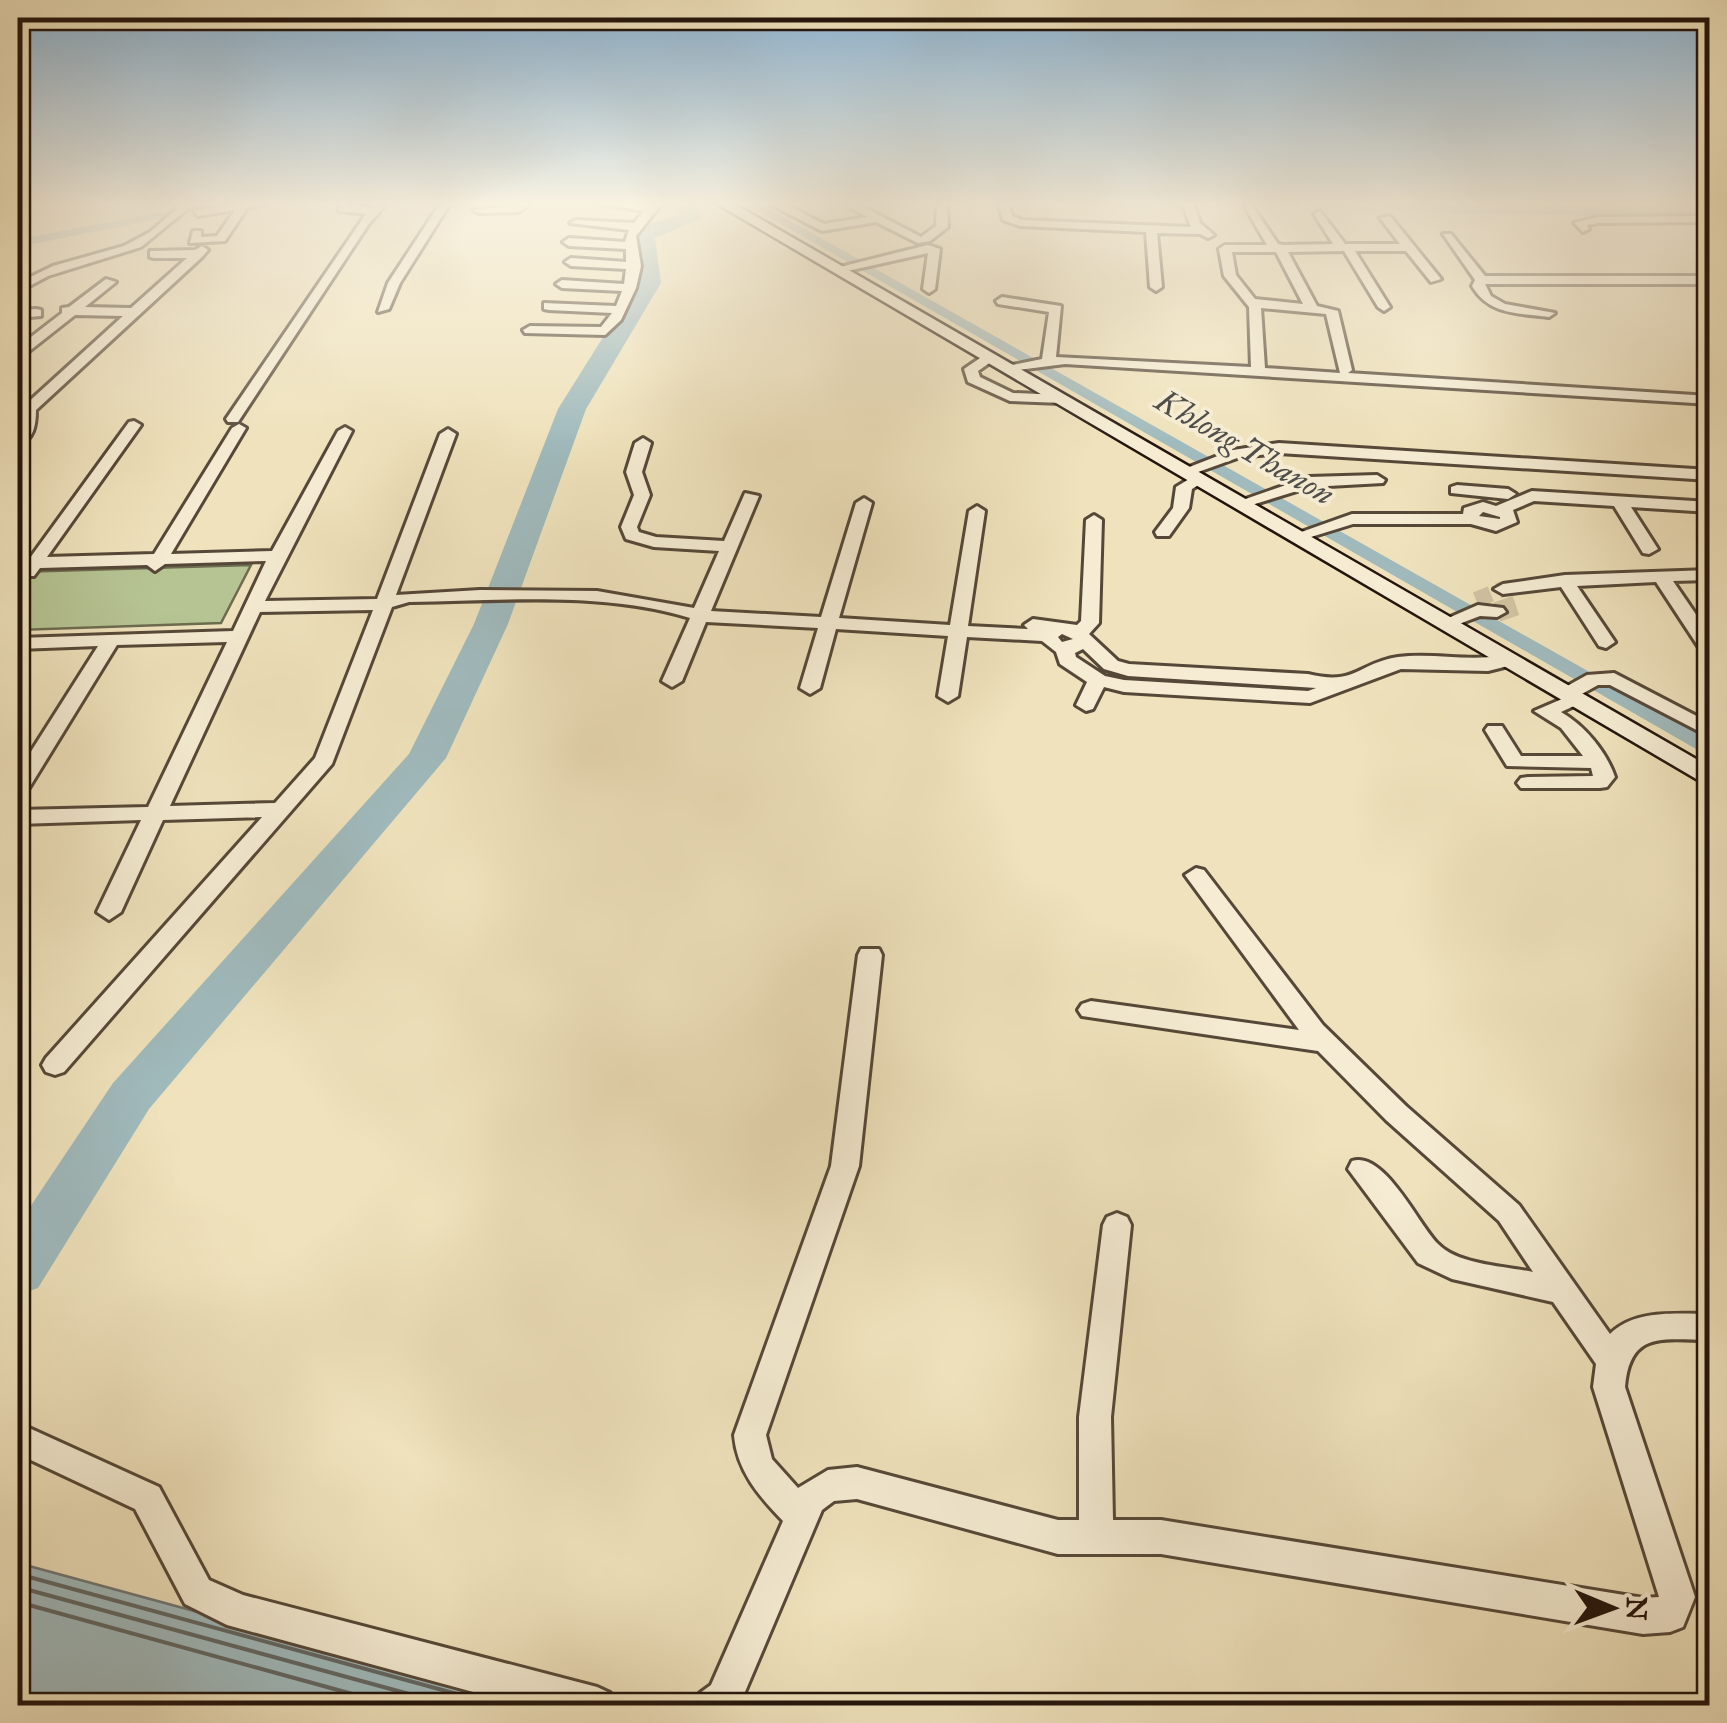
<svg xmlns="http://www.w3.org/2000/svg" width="1727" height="1723" font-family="'IM FELL Great Primer',serif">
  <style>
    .green { fill: #b6c493; stroke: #6c6c50; stroke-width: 2.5 }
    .water { fill: #a0babd; stroke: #6e7876; stroke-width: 2.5 }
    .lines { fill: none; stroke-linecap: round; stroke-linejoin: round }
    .shore { stroke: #626764; stroke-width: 4 }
    .canal { fill: #a0babd; fill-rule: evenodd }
    .river { fill: #a0babd; fill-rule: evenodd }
    .street-tunnel-far1 { stroke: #d0c3a2; stroke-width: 16; stroke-dasharray: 16 8; stroke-linecap: butt }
    .street-tunnel { stroke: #d0c3a2; stroke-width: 20; stroke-dasharray: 20 10; stroke-linecap: butt }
    .street-casing { stroke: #564838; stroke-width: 6 }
    .secondary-casing { stroke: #23140c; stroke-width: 5 }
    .street { fill: #f5ecd3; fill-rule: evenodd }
    .secondary { fill: #f5ecd3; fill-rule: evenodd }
    .labels { text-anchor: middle; stroke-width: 8; stroke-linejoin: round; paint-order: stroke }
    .far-water-label { font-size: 32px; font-style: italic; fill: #4f4e4a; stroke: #f5ecd3 }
  </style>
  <rect width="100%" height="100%" fill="#efe2bc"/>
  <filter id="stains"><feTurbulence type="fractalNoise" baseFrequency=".002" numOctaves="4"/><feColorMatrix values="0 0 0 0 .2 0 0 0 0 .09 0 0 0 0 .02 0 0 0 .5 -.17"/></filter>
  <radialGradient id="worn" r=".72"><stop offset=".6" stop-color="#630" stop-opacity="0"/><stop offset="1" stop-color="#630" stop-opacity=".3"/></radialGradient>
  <path class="green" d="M251,565L221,623L18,630V572Z"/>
  <path class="water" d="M18,1563L539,1705H35L18,1695Z"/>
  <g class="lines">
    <path class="shore" d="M18,1574L501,1706
      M18,1587L453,1706
      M18,1602L396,1706"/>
    <path class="canal" d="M219,202H242L18,247V239Z
      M743,202H757L1710,740V757Z
      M1280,202L1710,208V216L1476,214L1286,206Z"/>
    <path class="river" d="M674,202H694L701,219L655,238L661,283L586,409L508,624L446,758L149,1109L38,1288L18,1295V1225L113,1083L409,754L474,624L558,409L637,283L633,238L642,225L678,216Z"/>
    <path class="street-tunnel-far1" d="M1476,600L1503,589"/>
    <path class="street-tunnel" d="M1497,612L1523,603"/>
    <defs>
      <path id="street" d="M185,202H196L141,247L48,276L18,292V283L53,266L124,246L150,232Z
        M244,202H272L247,208L225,241L190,243L193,231H201V237L217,236L235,210L198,216L194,211Z
        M338,202L372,208L377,202H388L368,225L238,422H228L226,419L366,214L339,211Z
        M441,202H451L400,283L389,309L378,312L388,283Z
        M522,202H534L518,212L479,213L473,210L516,206Z
        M589,202L650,205L653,202H663L636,236L641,266L636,288L621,320L605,335L525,333L523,330L530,326L601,327L612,313L549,310L544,309V303L616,306L622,291L562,288L556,284L562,280L624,284L626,269L571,266L565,262L571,258L626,262V249L569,246L563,242L569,238L625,242L629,230L570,223L576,220L634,223L644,211Z
        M780,202L824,224L867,217L841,202H854L921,237L936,226L937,202H947L948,227L930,241L918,243L876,222L822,231L768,203Z
        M1193,202L1200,223L1214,235L1208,238L1200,234L1157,233L1162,287L1156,291L1150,287L1146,232L1020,226L1003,220L999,206L1009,204L1012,216L1022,220L1191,227L1182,203Z
        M1251,204L1278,244L1283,245L1333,244L1314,214L1320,211L1345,244H1400L1380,218L1390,216L1441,279L1431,282L1406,251H1355L1390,307L1384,311L1378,307L1344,251L1288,252L1317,306L1338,311L1352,370L1348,373L1710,396V404L1065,364L1009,371L1002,367L1042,359L1049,312L998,304L996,301L1002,297L1061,306L1056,357L1251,367L1249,307L1224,276L1219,249L1225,245H1267L1245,207ZM1232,252H1276L1303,304L1255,299L1236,275ZM1261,308L1326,314L1340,373L1265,368Z
        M1710,216V222L1598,223L1587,225L1589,229L1583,232L1574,223L1598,217Z
        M1443,234H1451L1485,276H1710V284H1485L1491,296L1505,304L1555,313L1549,317C1518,313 1489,315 1472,286L1475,280Z
        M928,245L940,249L935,289L929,293L923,289L928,253L838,273L832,269Z
        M202,246L208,250L202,257L36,410C36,424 34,441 18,444L24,406L123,316L75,315L23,356L18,357V347L62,313V308L69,307L106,279L116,282L85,307L131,308L187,258H154L150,257V251L195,250Z
        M36,309L41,310V316L18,318V310Z
        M986,354L998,357L978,371L980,377L1013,393L1062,395L1069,399L1062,403L1010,401L968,382L964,369Z
        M134,421L141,425L47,557L154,554L232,428L239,424L246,428L171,554L272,551L338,431L345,427L352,431L265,601L377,599L440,434L448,429L456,434L396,595L480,590L597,591L694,608L719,551L654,547L626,539L621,527L634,495L626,472L635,443L643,438L651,443L642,472L650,495L637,527L639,532L656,537L724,541L745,493L759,496L711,611L821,617L856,503L864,498L872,503L839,618L950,625L969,511L977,506L985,511L968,626L1028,629L1024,625L1033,619L1077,625L1081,621L1086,520L1094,515L1102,520L1099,623L1089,634L1118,661L1129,664L1308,674C1356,686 1358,663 1398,657C1435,652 1472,663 1509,654L1518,660L1516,664L1488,671L1401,669L1310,703L1124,692L1104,687L1093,709L1086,711L1076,705L1087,682L1060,664L1056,652L1042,641L967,637L958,696L948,702L938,696L948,636L836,629L820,688L810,694L800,688L818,628L706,622L682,681L672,687L662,681L690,618C600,591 502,601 409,602L392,607L332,764L64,1072L55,1075L46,1072L42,1065L46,1058L262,817L163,820L121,912L109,920L97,912L141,820L18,824V810L148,807L227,642L117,645L29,788L18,794V772L98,646L18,649V638L233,631L266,561L165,564L155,571L147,565L40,568L34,576H22L18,558H30L129,422ZM373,610L315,758L275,803L170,806L260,612ZM1062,634L1073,639L1062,642L1058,637ZM1083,649L1104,669L1128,676L1316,688L1308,691L1124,680L1105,676L1076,657L1075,653Z
        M1279,443L1710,470V480L1279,453L1240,457L1187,476L1179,471L1233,450Z
        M1377,475L1385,480L1383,483L1310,487L1242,508L1234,503L1309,477Z
        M1194,476L1208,479L1192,489L1189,508L1169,536H1157L1155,532L1173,508L1176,487Z
        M1457,485L1508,489L1516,494L1508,499L1451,493V487Z
        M1532,491L1710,502V512L1631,507L1658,549L1649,554L1643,553L1614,506L1534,501L1513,510L1517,522L1496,531L1471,524H1353L1298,541L1290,536L1352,514H1463L1464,508L1483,502L1496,506ZM1483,512L1500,517V519L1479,516Z
        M1710,570V580L1673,581L1710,635L1707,651L1700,649L1656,582L1577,586L1615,642L1606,648L1599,646L1561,587L1503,594L1494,589L1503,584L1565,575Z
        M1478,605L1503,608L1506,612L1497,617L1480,616L1446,629L1437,623Z
        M1614,673L1710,723V737L1610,685H1598L1580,695L1587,700L1561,712C1584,725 1606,751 1615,777L1607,787L1600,788H1521L1517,783L1521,778L1528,777L1593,776L1591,768L1507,766L1485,730L1488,726H1502L1521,756H1583L1561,728L1534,711L1562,699L1557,694L1560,690L1587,675Z
        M1196,868L1204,870L1323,1025L1406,1106L1519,1205L1610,1334C1635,1309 1677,1314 1710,1314V1340C1663,1340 1630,1330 1625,1387L1695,1597L1683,1627L1670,1632L1643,1634L1161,1554H1058L857,1499L834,1501L822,1510L739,1706H695L700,1693L711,1685L783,1521C759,1496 737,1471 734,1435L831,1166L858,955L861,949H879L882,955L859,1166L766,1435L772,1459L798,1488L828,1470L857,1467L1058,1520H1079V1417L1103,1225L1107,1217L1117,1213L1127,1217L1131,1225L1111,1417L1113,1520H1161L1643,1598L1659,1597L1593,1387L1596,1364L1553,1302L1452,1279L1418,1263L1348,1169L1352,1161C1384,1151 1417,1222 1437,1243C1457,1265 1505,1266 1533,1272L1499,1221L1386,1120L1318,1051L1082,1016L1078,1010L1082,1004L1091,1001L1299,1030L1185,875Z
        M18,1423L159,1487L209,1580L243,1595L597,1687L610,1693L615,1706H525L227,1625L185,1604L135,1509L18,1454Z"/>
      <path id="secondary" d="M714,202H731L1710,767V787Z"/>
    </defs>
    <use href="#street" class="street-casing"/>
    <use href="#secondary" class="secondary-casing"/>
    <use href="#street" class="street"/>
    <use href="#secondary" class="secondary"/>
  </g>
  <linearGradient id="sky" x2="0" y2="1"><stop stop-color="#8bb6d7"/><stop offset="0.46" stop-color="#f8f2e1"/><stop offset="1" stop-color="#f8f2e1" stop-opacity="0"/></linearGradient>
  <rect width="1727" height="443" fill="url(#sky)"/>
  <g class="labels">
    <g class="far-water-label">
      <text transform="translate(1245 447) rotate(30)" y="11">Khlong Thanon</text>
    </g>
  </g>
  <rect width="1727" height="1723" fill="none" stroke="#efe2bc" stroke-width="60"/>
  <rect x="20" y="20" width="1687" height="1683" fill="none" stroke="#23140c" stroke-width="5"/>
  <rect x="30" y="30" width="1667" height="1663" fill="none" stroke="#23140c" stroke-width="2.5"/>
  <g transform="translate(1612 1608) rotate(91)" stroke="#f5ecd3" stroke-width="8" paint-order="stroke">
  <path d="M0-8L18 38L0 25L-18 38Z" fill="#23140c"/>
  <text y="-15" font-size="28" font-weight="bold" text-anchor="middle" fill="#23140c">N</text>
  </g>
  <rect width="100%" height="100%" filter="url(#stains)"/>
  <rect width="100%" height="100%" fill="url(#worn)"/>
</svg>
